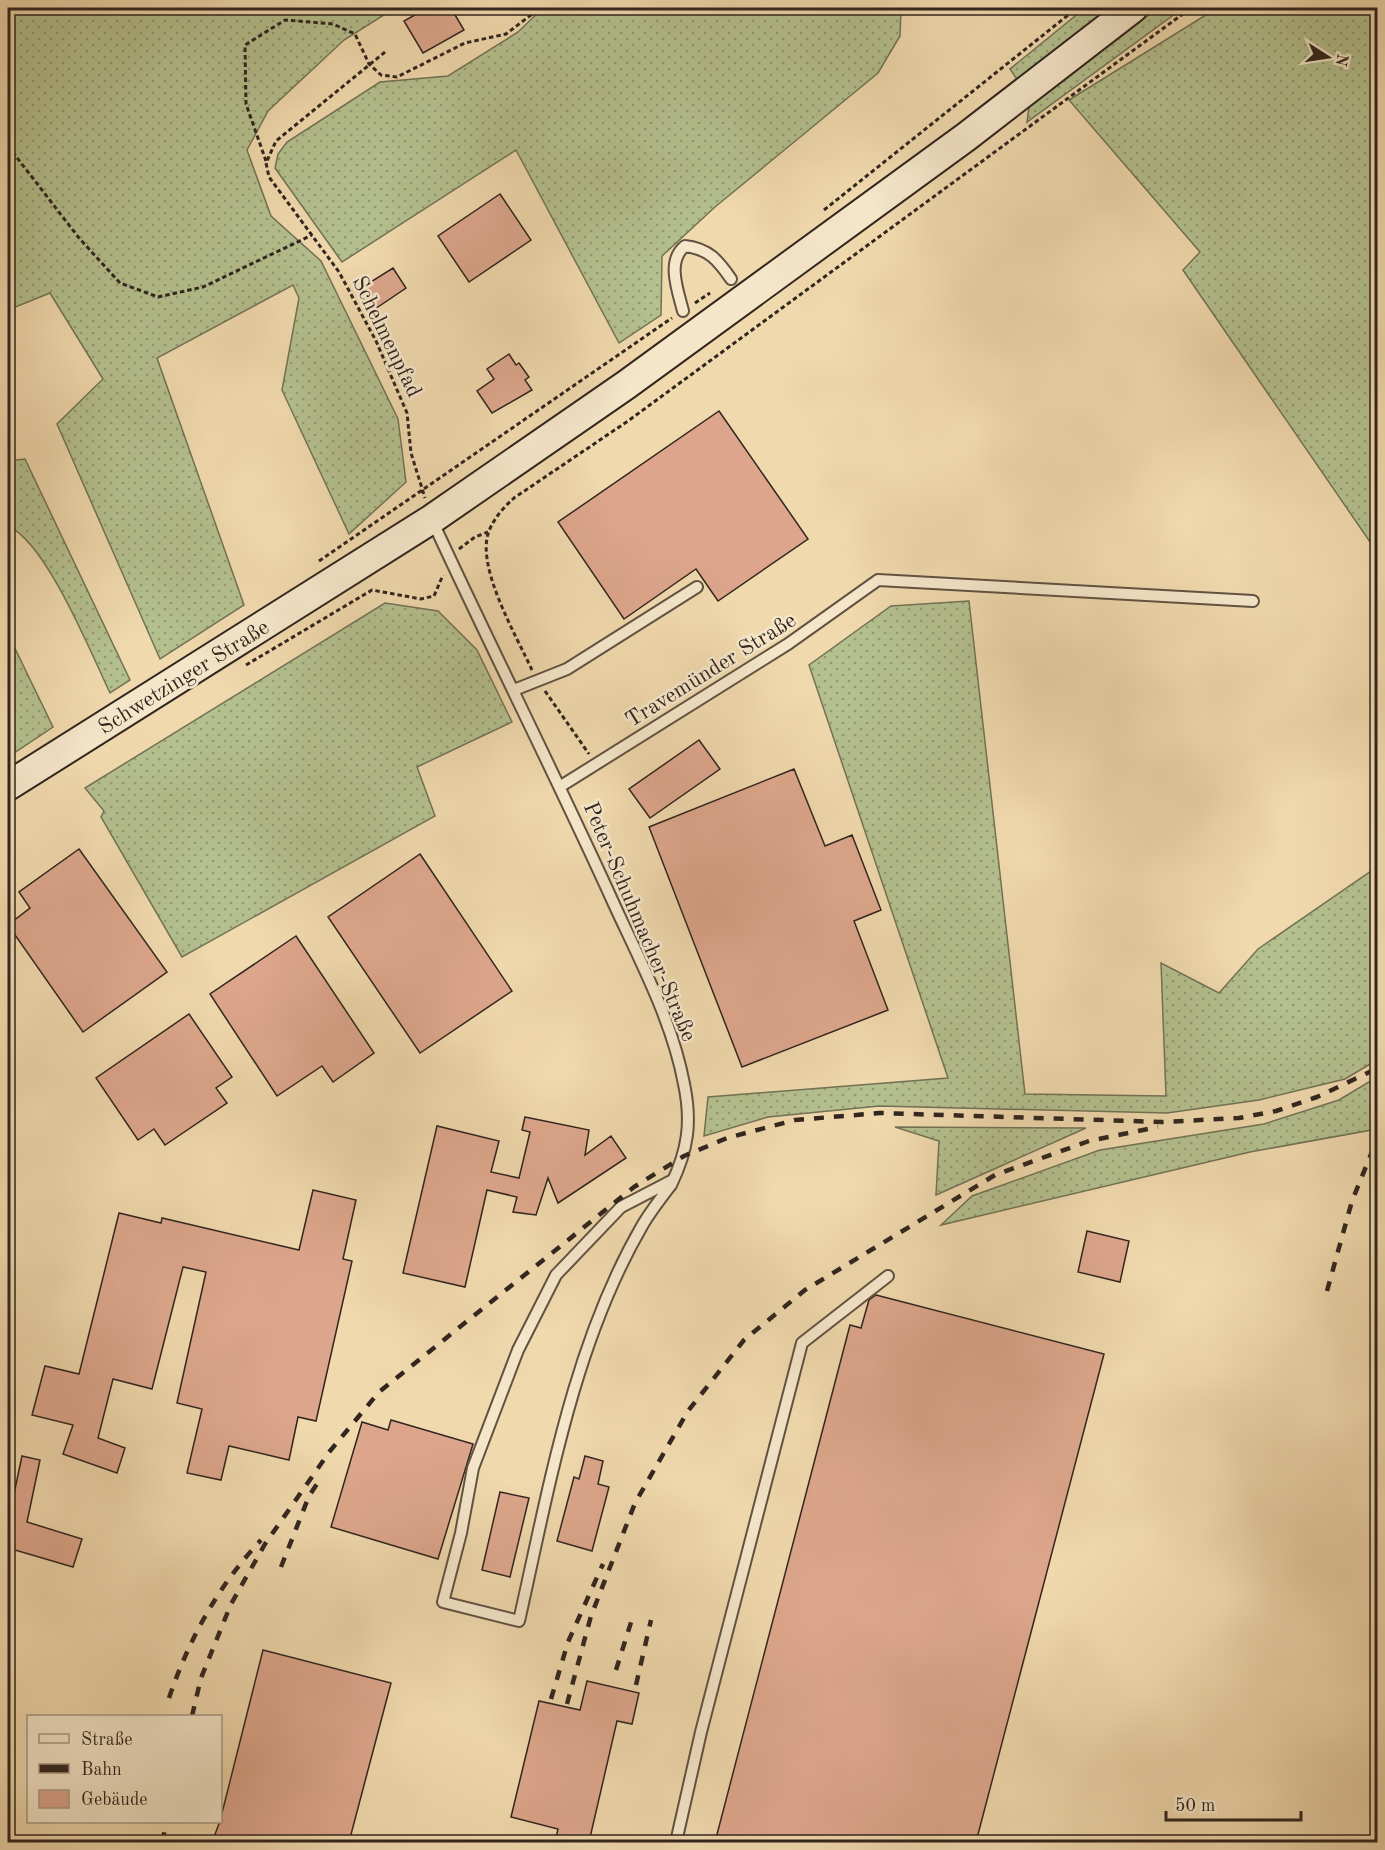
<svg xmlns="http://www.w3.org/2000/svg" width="1385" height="1850" font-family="'Old Standard TT',serif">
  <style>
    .grass { fill: url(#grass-dots); stroke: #727256; stroke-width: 1.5 }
    .building { fill: #dda68c; stroke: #31251f; stroke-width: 1.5 }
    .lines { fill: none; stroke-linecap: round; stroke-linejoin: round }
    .service-casing { stroke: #615242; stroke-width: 14 }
    .secondary-casing { stroke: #31251f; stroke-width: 32 }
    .path { stroke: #31251f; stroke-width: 3; stroke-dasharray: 4.5 3; stroke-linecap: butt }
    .service { stroke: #f5e6ca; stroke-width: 10 }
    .secondary { stroke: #f5e6ca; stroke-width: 28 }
    .rail { stroke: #31251f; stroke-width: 4.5; stroke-dasharray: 10 10; stroke-linecap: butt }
    .labels { text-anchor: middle; stroke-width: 5; stroke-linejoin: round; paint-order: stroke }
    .street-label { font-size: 22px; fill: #31251f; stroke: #f5e6ca }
  </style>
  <defs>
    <pattern id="grass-dots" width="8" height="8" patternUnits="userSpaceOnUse" patternTransform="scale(1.5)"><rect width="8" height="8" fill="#b4c08e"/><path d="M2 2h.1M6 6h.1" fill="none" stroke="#939c73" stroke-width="1.8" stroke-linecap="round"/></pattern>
  </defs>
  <rect width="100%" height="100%" fill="#f0d9ad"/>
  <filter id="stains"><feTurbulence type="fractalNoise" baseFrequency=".00333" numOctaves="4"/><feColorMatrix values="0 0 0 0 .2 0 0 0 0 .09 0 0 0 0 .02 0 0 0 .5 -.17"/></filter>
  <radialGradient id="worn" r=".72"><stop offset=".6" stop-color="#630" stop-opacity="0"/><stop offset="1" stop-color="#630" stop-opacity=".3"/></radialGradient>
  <path class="grass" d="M8,8H395L344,40L268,111L247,150L271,216L321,261L398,419L406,482L349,534L282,390L299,298L293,285L157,358L244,605L160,659L57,424L103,379L50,293L8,310Z
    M543,8H901L900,36L878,73L715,207L662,256L661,315L619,343L516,150L342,262L275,168L278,154L287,142L380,82L448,76L518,32Z
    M1085,8H1112L1018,81L1010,69Z
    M1158,8H1183L1027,122L1029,107Z
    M1217,8H1377V552L1183,270L1200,252L1069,100Z
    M25,459L130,680L110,693C91,653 46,542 8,526V461Z
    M969,601L1025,1094L1166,1096L1161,963L1219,993L1258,949L1377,867V1060L1345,1079L1259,1100L1167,1113L879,1106L768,1117L704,1136L708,1097L948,1078L809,665L891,606Z
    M385,603L438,611L477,650L512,722L417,767L435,816L182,957L101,817L104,811L85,788Z
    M8,634L53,727L8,757Z
    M1377,1077V1129L1250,1152L941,1225L972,1196L1100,1150L1264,1124L1339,1100Z
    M895,1127L1086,1128L936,1195L939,1141Z"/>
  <path class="building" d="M427,8H451L464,30L423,53L404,21Z
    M500,194L531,240L469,282L438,236Z
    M393,268L406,288L372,311L358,290Z
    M509,354L516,365L519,363L529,377L525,380L532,390L492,413L477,391L494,379L487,369Z
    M719,411L808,539L718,601L696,569L624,619L558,522Z
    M699,740L720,769L650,818L629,789Z
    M794,769L825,846L852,835L881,910L854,921L888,1010L742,1067L649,827Z
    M79,849L167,972L83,1032L8,925L30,908L19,892Z
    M420,854L512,991L420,1053L328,917Z
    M296,936L374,1053L333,1082L322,1066L277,1096L210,994Z
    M189,1014L232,1077L216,1088L227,1103L165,1145L154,1129L138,1140L96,1078Z
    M525,1117L589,1130L585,1155L611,1136L626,1158L558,1203L548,1178L536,1215L513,1212L517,1197L487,1190L465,1287L403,1273L437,1126L499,1141L491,1172L519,1178L530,1132L522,1130Z
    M313,1190L356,1200L343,1259L352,1261L316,1421L298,1417L289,1460L229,1446L221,1480L187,1473L202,1409L177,1403L206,1272L183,1267L152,1389L113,1379L98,1438L125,1448L117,1473L63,1454L73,1425L32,1415L45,1366L79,1374L119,1213L161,1223L162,1218L299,1250Z
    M1087,1231L1129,1241L1120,1282L1078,1272Z
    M876,1295L1104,1354L976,1842H715L850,1325L861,1328L869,1300Z
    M391,1420L473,1444L438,1559L331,1527L362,1422L388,1430Z
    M22,1456L40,1460L27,1522L82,1539L73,1567L8,1548V1522Z
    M585,1456L603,1461L598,1484L609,1487L592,1551L557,1541L574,1477L579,1479Z
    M500,1492L529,1498L510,1577L482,1570Z
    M263,1650L391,1683L349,1842H234L214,1837L220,1821Z
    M587,1681L639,1693L632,1724L617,1721L589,1842H555L558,1829L511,1817L539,1701L580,1710Z"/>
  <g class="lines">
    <defs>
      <path id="service" d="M683,311C678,291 666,261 685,246C709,249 718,260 731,279
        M432,520C491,648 555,774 613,902C640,961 672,1020 684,1084C692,1122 688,1150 671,1185C661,1198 650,1212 642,1226C573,1345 549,1488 519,1621L443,1602L461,1533L473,1468L518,1350L556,1275L621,1207L673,1180
        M514,690L567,669L697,587
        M561,786L788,644L878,580L1253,601
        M676,1842L701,1732L802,1343L888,1276"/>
      <path id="secondary" d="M8,786L432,519L626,385L966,137L1133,8"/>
    </defs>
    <use href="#service" class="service-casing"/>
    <use href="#secondary" class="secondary-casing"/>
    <path class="path" d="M385,52L276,141L266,163L269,177L339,272L376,341L407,413L411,453L425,498
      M8,146L79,238L120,283L158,297L203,287L312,235
      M266,161L246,104L245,45L285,20L333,24L355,34L369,64L381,75L397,77L465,43L506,34L540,8
      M824,210L1077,8
      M695,303L710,293
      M459,549L475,537L488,532
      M319,561L672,318
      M246,665L372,590L421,599L434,596L443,575
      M532,670C517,637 475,566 489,531C494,518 504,507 514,498L628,421L1191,8
      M545,691L589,754
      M8,813L14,810"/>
    <use href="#service" class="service"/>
    <use href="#secondary" class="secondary"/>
    <path class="rail" d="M1327,1291L1352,1201L1378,1137
      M281,1567L309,1496L317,1484
      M616,1670L633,1616
      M636,1685L651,1620
      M169,1698C189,1639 218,1586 261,1540
      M551,1699L568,1642L603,1564
      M567,1704L591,1616L635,1503L688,1411L744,1340L805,1290L995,1175L1089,1141L1158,1127
      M192,1716L201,1678L231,1604L265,1544L330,1451L379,1392L634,1187L684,1156L727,1138L795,1120L880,1113L1163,1122L1239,1118L1276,1111L1317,1097L1378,1068
      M162,1842L167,1822"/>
  </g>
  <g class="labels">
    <g class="street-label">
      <text transform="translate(388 336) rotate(64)" y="8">Schelmenpfad</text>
      <text transform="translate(710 669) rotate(-32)" y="8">Travemünder Straße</text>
      <text transform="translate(183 676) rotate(-32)" y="8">Schwetzinger Straße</text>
      <text transform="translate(641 921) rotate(67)" y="8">Peter-Schuhmacher-Straße</text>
    </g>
  </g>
  <rect width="1385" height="1850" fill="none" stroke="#f0d9ad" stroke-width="30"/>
  <rect x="9" y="9" width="1367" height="1832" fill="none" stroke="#31251f" stroke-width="3"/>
  <rect x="15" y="15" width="1355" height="1820" fill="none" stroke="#31251f" stroke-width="1.5"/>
  <rect x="27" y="1715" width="195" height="108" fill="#f5e6ca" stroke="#a79986" stroke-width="1.5"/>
  <rect x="39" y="1734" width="30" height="9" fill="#f5e6ca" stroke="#a79986" stroke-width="1.5"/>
  <text x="81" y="1745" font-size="18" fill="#31251f">Straße</text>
  <rect x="39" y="1764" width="30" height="9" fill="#31251f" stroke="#a79986" stroke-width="1.5"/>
  <text x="81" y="1775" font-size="18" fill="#31251f">Bahn</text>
  <rect x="39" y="1790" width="30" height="18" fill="#dda68c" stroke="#a79986" stroke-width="1.5"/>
  <text x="81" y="1805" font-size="18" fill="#31251f">Gebäude</text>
  <g transform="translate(1328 57) rotate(102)" stroke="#f5e6ca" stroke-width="4.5" paint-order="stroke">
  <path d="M0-4.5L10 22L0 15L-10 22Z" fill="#31251f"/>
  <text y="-9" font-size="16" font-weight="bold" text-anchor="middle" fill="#31251f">N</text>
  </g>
  <path d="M1166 1811v9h135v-9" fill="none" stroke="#31251f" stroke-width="3"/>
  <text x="1175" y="1811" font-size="18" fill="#31251f" stroke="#f5e6ca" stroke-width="4.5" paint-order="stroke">50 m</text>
  <rect width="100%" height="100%" filter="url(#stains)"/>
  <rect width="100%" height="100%" fill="url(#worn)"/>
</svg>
